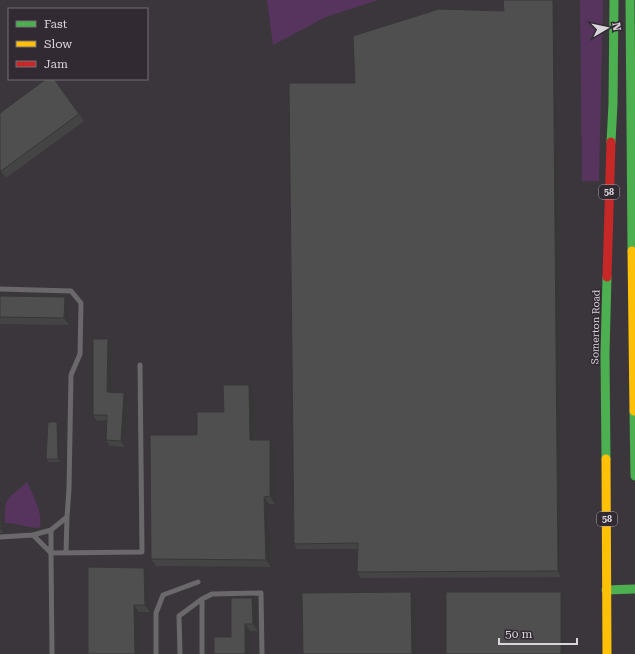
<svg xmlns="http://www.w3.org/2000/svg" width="635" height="654" font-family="'Roboto Serif',serif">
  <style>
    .green { fill: #56345d }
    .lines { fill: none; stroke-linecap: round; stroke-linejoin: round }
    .lane { stroke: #6a686a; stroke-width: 5 }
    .fast { stroke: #4caf50; stroke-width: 9 }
    .slow { stroke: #ffc107; stroke-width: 9 }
    .jam { stroke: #c62828; stroke-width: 9 }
    .wall { fill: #454444 }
    .shaded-wall { fill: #383737 }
    .building { fill: #504f4f; stroke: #383737 }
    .labels { text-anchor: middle; stroke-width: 3; stroke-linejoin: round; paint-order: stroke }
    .shield { fill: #322a33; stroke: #a8a2a9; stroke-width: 1 }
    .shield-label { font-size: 9px; font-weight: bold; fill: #dad5db }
    .street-label { font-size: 10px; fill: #dad5db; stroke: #322a33 }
  </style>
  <rect width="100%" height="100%" fill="#3b363c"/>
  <path class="green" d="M267,0H378L326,17L273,45Z
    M580,0H603L599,181H582Z
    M27,482C32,493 45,517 39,528C27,528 18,523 5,523C4,495 8,500 27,482Z"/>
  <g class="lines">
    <path class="lane" d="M0,289L71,291L81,303L80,354L71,375L69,489L67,517L51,530L33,535L0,537
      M51,530V553L142,552L140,365
      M33,535L51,553L52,654
      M66,553L67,517
      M156,654V613L163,595L198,582
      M180,654L179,616L202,599
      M202,654V599L212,594L261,593L262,654"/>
    <path class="fast" d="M630,0L632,251
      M611,142L613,104L614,0
      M634,411L635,476
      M606,459L605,354L607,277
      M606,590L635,589"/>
    <path class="slow" d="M632,251L634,411
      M606,459L607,654"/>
    <path class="jam" d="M607,277L611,142"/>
  </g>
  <path class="wall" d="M503,0H554L557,4L561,577L361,578L357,572L358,549H297L294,544L355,83L504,11Z
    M79,114L84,121L6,178L0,170Z
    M0,296L65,297L70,304L69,325L0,324Z
    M112,345L111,392L128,399L125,447L110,446L106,440L107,420L97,421L93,415Z
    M249,385L254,392L255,440H270L275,447V504H269L271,567L156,566L151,559L197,435L224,412Z
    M57,422L60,425L61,462H49L46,459Z
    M0,520H1L3,523V533H0Z
    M149,575L150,612H139L88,654Z
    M257,605L258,631H250L231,637Z"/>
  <path class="shaded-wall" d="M553,0H554L557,4L561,577L558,571Z
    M65,297L70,304L69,325L64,318Z
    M108,339L112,345L111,398L107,392Z
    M249,385L254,392L255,447L250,440Z
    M124,393L128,399L125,447L121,441Z
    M57,422L60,425L61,462L58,459Z
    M270,440L275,447V504L270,496Z
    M264,497L269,504L271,567L266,560Z
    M1,520L3,523V533L1,529Z
    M144,568L149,575L150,612L145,605Z
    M411,592L415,597L416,654H412Z
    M561,592L565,598V654H561Z
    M252,598L257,605L258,631L253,624Z
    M134,605L139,612L140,654H135Z
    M245,624L250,631V654H245Z"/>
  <path class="building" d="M503,0H553L558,571L357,572L358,543L294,544L289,83H355L353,36L439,9L504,11Z
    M46,79H54L79,114L1,171L0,169V113Z
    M0,296L65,297L64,318L0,317Z
    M93,339H108L107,392L124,393L121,441L106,440L107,415H93Z
    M223,385H249L250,440H270V496L264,497L266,560L151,559L150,435H197V412H224Z
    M48,422H57L58,459H46Z
    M0,520H1V529H0Z
    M88,567L144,568L145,605H134L135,654H88Z
    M411,592L412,654H303L302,593Z
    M446,592H561V654H446Z
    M231,598H252L253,624H245V654H214V637H231Z"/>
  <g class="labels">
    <g class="shield">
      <rect x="599" y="185" width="20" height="14" rx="3"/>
      <rect x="597" y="512" width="20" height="14" rx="3"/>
    </g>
    <g class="shield-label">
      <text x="609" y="195">58</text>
      <text x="607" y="522">58</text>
    </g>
    <g class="street-label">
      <text transform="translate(595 327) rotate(-89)" y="4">Somerton Road</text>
    </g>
  </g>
  <rect x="8" y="8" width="140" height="72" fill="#322a33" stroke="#756e76"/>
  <rect x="16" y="21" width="20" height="6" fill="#4caf50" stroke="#756e76"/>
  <text x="44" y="28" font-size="12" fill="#dad5db">Fast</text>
  <rect x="16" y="41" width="20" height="6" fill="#ffc107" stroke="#756e76"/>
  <text x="44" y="48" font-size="12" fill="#dad5db">Slow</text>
  <rect x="16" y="61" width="20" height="6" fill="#c62828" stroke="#756e76"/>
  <text x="44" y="68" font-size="12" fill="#dad5db">Jam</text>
  <g transform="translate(607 28) rotate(81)" stroke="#322a33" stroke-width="3" paint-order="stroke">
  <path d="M0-3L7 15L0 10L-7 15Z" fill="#dad5db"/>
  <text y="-6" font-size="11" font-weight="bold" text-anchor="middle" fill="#dad5db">N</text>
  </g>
  <path d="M499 638v6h78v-6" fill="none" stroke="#dad5db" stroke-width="2"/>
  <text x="505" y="638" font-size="12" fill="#dad5db" stroke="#322a33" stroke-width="3" paint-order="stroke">50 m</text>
</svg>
